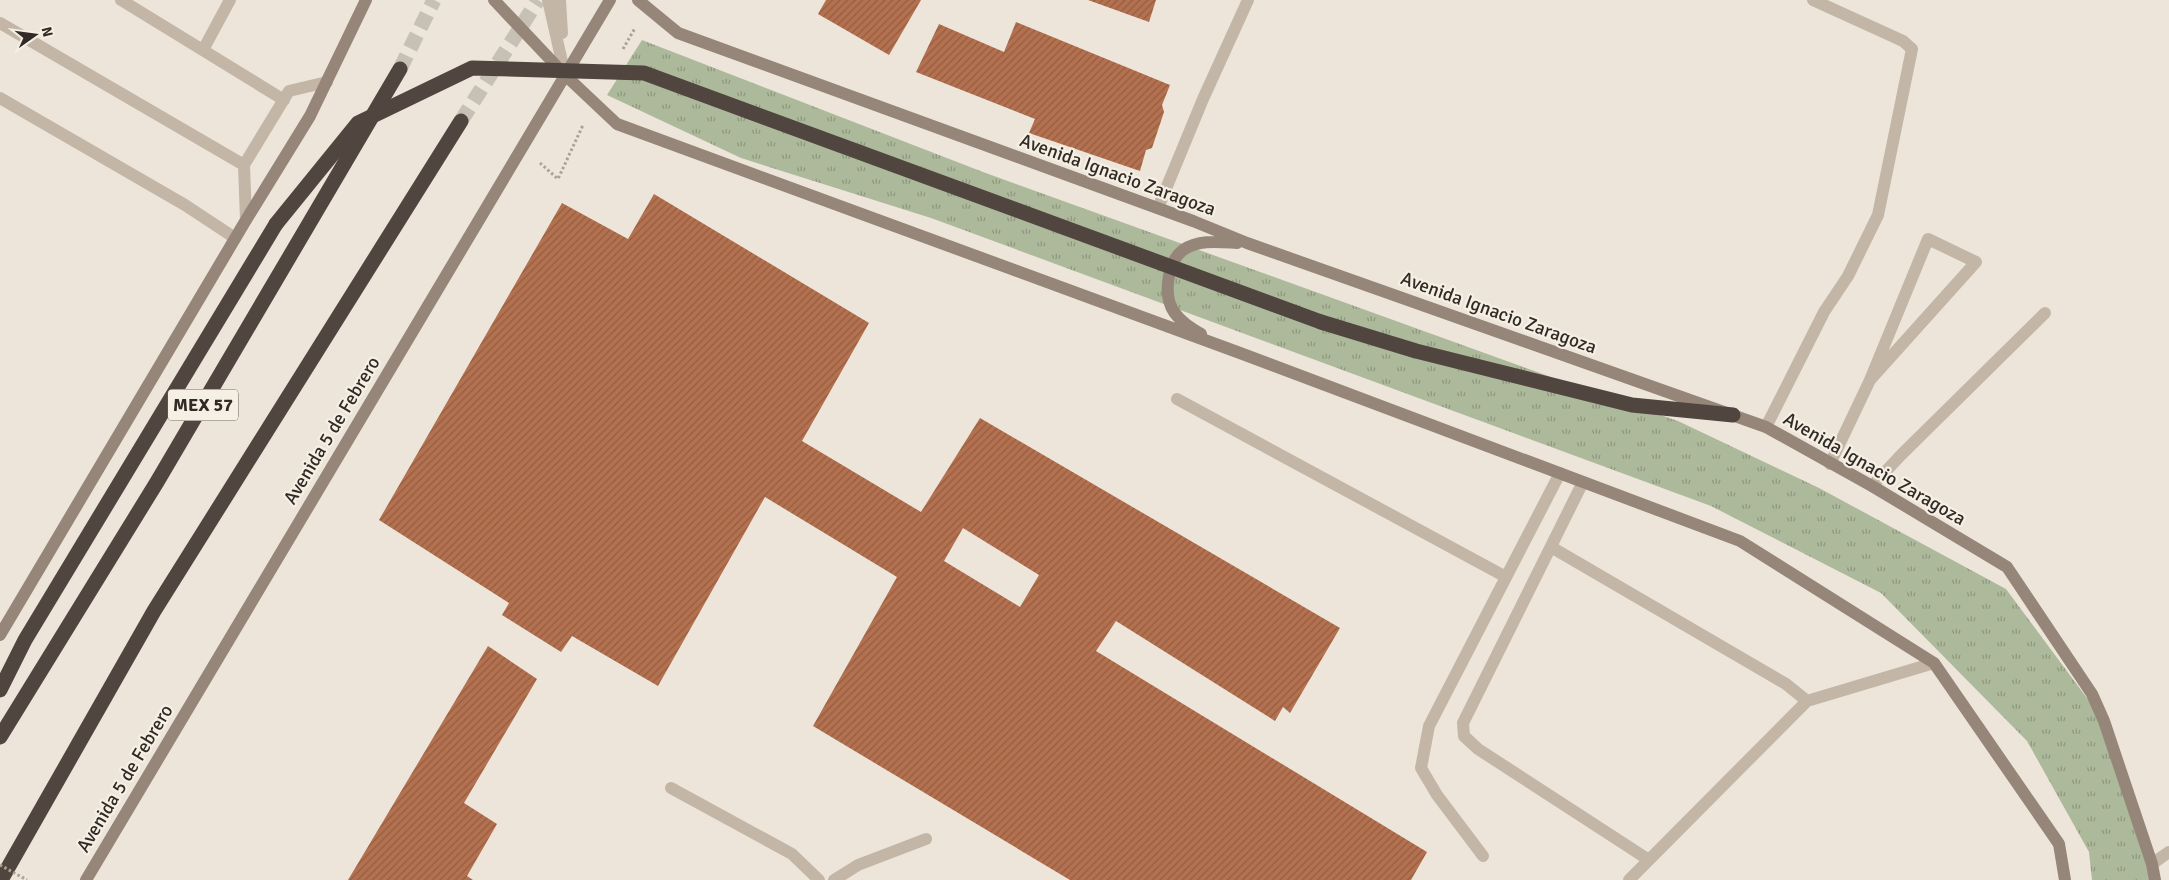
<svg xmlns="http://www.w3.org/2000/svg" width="2169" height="880" font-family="Signika,sans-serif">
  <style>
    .park { fill: url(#park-tufts) }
    .building { fill: url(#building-hatch); fill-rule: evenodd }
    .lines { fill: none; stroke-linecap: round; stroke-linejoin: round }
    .highway-tunnel { stroke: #c7c0b5; stroke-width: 15; stroke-dasharray: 15 8; stroke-linecap: butt }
    .path { stroke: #aea092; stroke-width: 3; stroke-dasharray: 2.5 2.5; stroke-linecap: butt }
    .lane { stroke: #c3b6a7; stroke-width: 12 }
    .secondary { stroke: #968679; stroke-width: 12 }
    .highway { stroke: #50463f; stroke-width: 15 }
    .path-bridge { stroke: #aea092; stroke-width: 3; stroke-dasharray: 2.5 2.5; stroke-linecap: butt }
    .highway-bridge { stroke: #50463f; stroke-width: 15 }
    .labels { text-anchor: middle; stroke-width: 4.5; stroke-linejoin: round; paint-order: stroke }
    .shield { fill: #f5efe4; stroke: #6c655f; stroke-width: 1 }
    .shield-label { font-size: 18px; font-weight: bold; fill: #312a26 }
    .street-label { font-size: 19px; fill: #312a26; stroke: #f5efe4 }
  </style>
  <defs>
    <pattern id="park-tufts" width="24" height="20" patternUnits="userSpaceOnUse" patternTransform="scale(1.25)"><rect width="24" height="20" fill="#adb99b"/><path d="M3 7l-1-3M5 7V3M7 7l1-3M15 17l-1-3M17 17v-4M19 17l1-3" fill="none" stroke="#8d977e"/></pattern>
    <pattern id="building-hatch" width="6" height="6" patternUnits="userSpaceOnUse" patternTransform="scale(1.25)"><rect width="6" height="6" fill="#b47150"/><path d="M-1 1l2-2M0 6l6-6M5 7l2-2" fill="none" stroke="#935d42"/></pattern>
  </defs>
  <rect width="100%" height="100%" fill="#ede5d9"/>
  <path class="park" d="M642,40L983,172L1576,386L1678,421L1819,488L2006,589L2104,721L2151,880H2092L2089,852L2027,741L1881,593L1711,506L931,218L741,158L607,95Z"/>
  <path class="building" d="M826,0H921L889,55L818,14Z
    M1088,0H1156L1149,22Z
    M1016,22L1170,85L1162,105L1164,112L1152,148L1146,150L1140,171L1029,133L1035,119L916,72L939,24L1004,52Z
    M654,194L869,323L802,441L921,512L980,418L1340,628L1290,713L1283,707L1275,721L1116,621L1096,651L1427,852L1411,880H1070L813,726L897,577L765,497L658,686L572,636L561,652L502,615L509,603L379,520L562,203L628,239ZM963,528L1039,575L1020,607L944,561Z
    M488,646L537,679L464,803L497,824L467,876L473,880H348Z"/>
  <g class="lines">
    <path class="highway-tunnel" d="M400,69L434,0
      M461,121L538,0"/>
    <path class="path" d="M623,49L635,28
      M540,163L558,179L583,125"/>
    <path class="lane" d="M121,0L284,100
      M548,0L565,75
      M560,0L562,33
      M0,23L244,165
      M203,50L230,0
      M0,98L185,205L235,238
      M1158,208L1203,99L1248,0
      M246,220L244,165L289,91L327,82
      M1928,239L1976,262L1870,380Z
      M1177,399L1506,577
      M1766,427L1824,312L1848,276L1878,215L1912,49L1903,41L1813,0
      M1830,464L1870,380
      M1583,482L1463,723L1464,736L1478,749L1649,860
      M1872,486L1901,455L2045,313
      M1551,547L1786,684L1807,701L1629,880
      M1807,701L1934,663
      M671,788L792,854L819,880
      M1483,856L1437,795L1421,768L1429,726L1560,473
      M2152,864L2169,852
      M834,880L858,865L926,839"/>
    <path class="secondary" d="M494,0L565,75L617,124L1240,353L1740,541L1934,663L2059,844L2065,880
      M638,0L678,33L1193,221L1247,243L1766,427L1872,486L2007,567L2092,694L2104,721L2152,864L2155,880
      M1201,334C1191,328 1181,322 1174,312C1163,296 1167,262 1183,250C1199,239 1220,242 1237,243
      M0,635L246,220L310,116L366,0
      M86,880L610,0"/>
    <path class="highway" d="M1321,322L1416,351L1632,405L1733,415
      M0,690L25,640L276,224
      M0,737L157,482L400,69
      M1,880L154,611L461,121"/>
    <path class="path-bridge" d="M0,865L27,880"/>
    <path class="highway-bridge" d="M276,224L358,123L472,68L644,73L1321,322"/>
  </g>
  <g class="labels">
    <rect class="shield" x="168" y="389.5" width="70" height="31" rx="4"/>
    <g class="shield-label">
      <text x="203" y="411">MEX 57</text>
    </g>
    <g class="street-label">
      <text transform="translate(1118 174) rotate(20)" y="7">Avenida Ignacio Zaragoza</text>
      <text transform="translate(1499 312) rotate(20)" y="7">Avenida Ignacio Zaragoza</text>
      <text transform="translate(331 430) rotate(-59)" y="7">Avenida 5 de Febrero</text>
      <text transform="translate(1875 468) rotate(30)" y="7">Avenida Ignacio Zaragoza</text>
      <text transform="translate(124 778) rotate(-59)" y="7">Avenida 5 de Febrero</text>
    </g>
  </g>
  <g transform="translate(35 35) rotate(76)" stroke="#f5efe4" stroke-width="4" paint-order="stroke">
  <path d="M0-4L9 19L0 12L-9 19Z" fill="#312a26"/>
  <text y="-8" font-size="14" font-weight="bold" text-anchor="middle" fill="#312a26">N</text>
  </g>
</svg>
